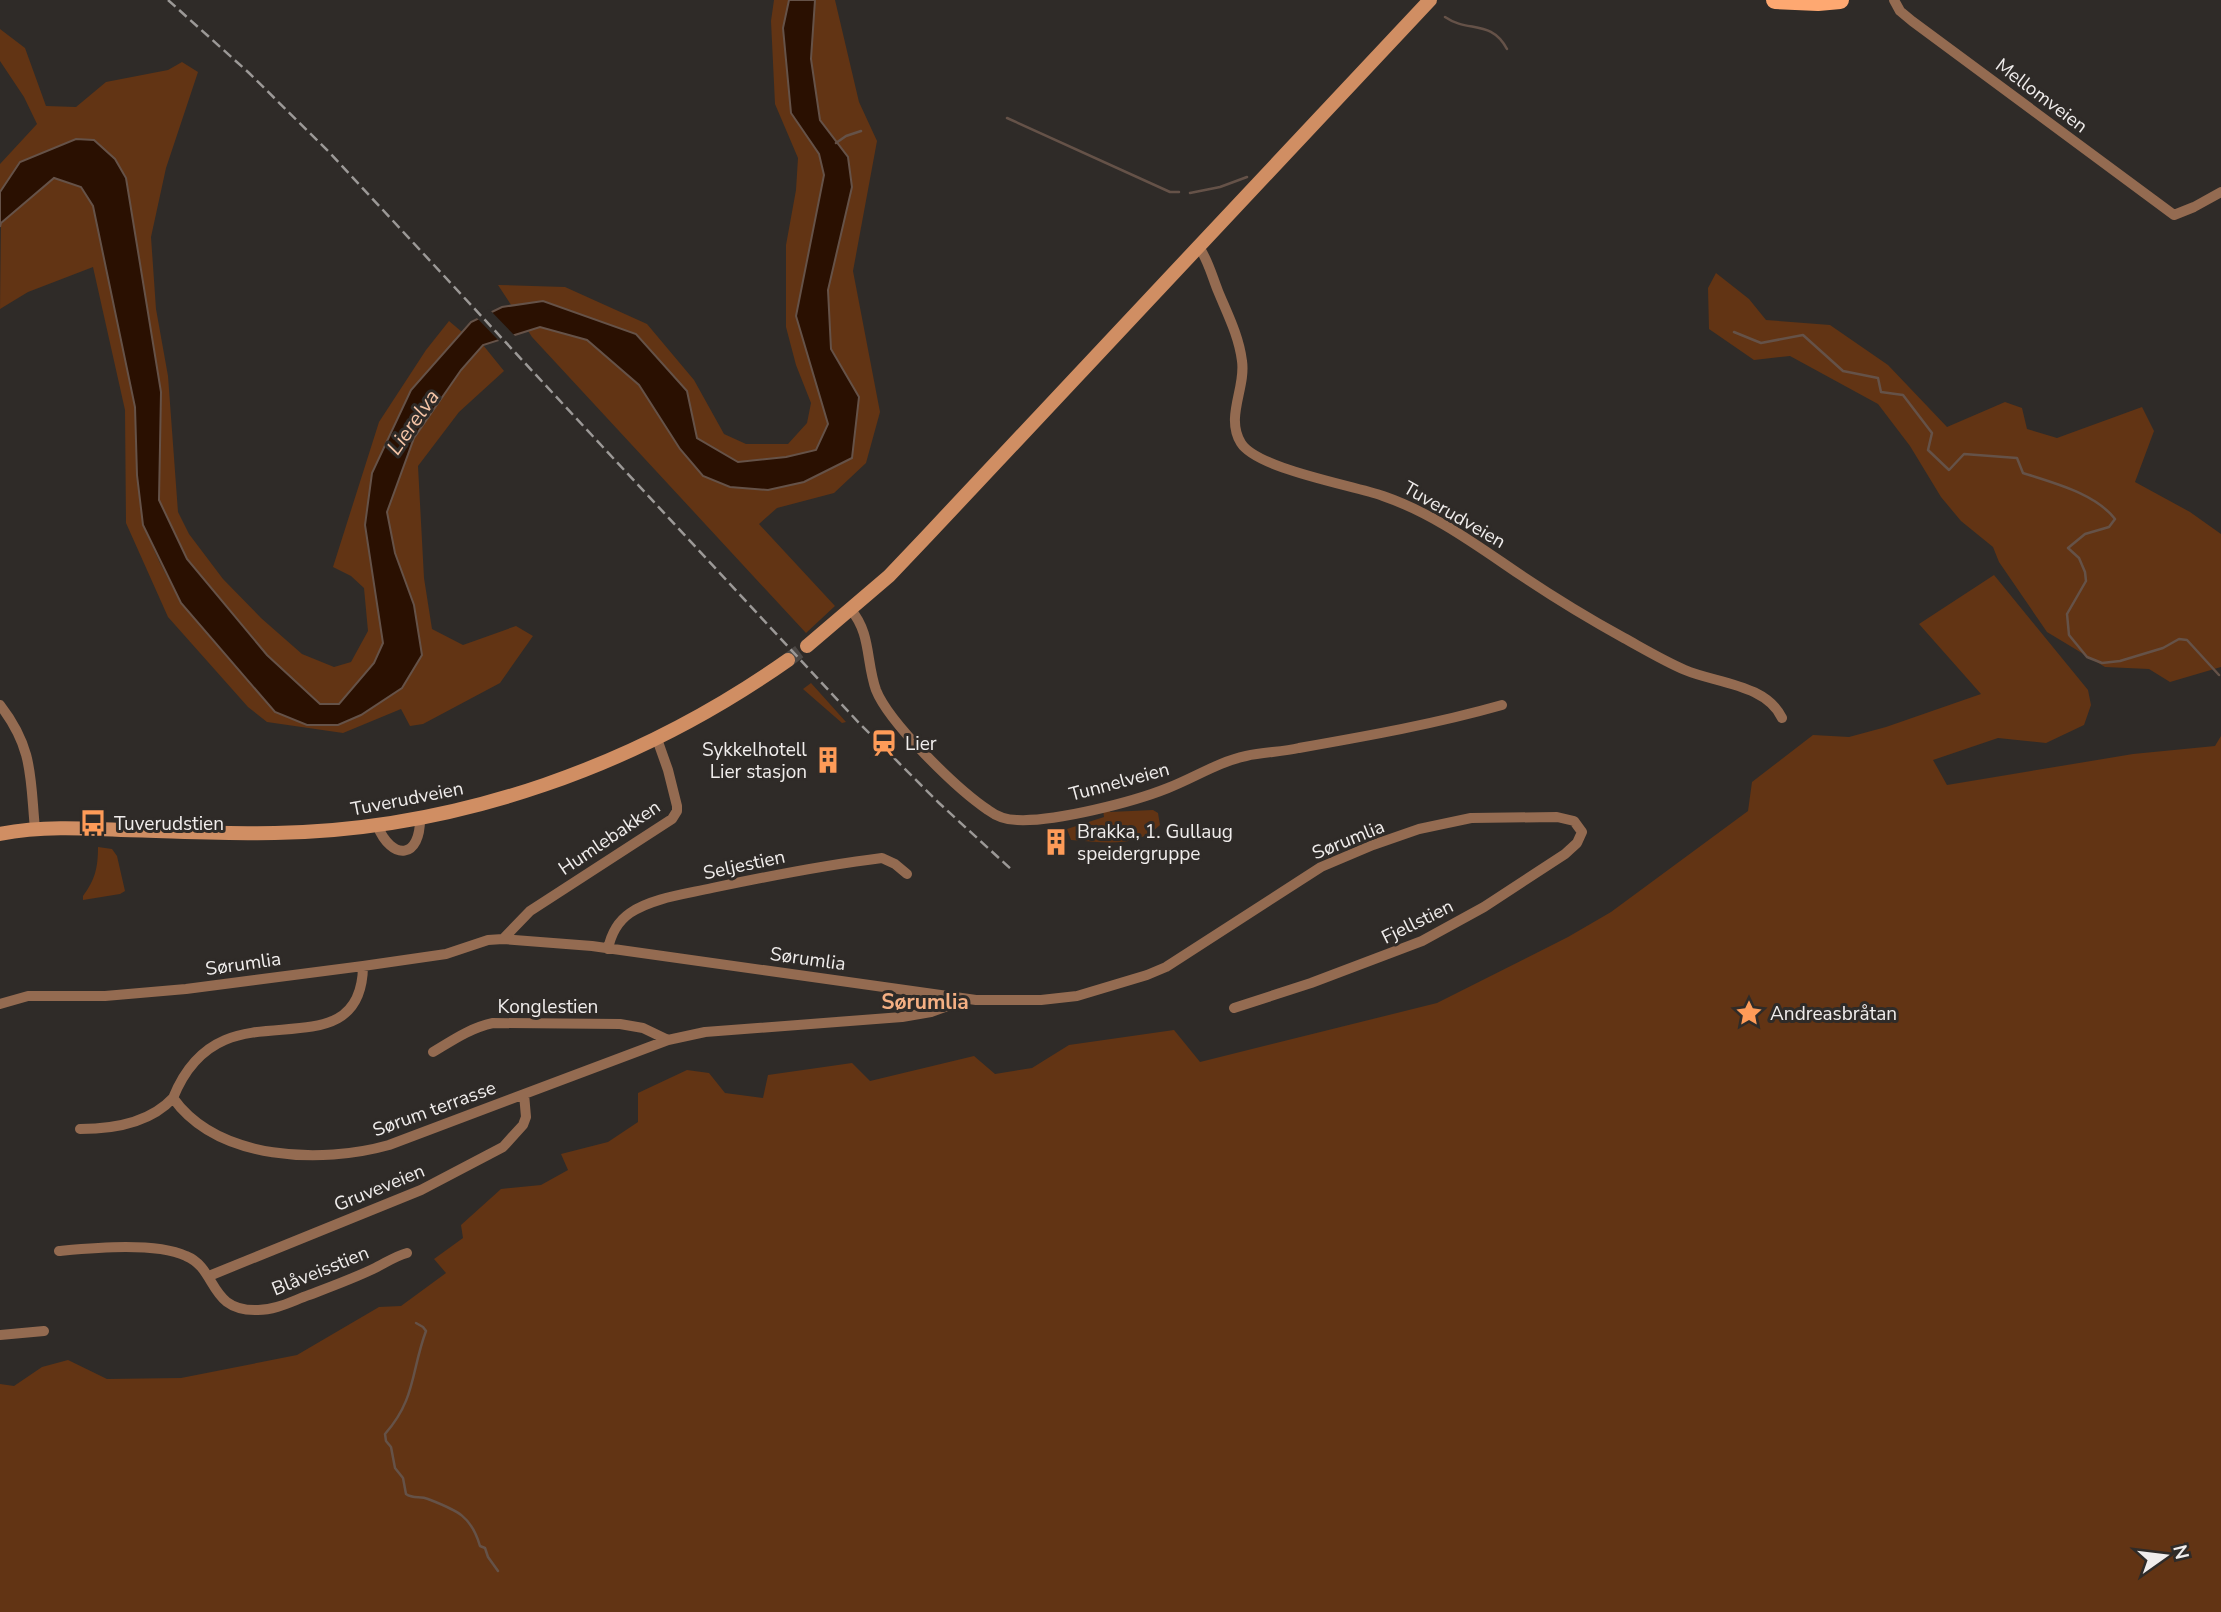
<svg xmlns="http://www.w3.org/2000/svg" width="2221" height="1612" font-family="'Nunito Sans',sans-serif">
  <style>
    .green { fill: #623414 }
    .water { fill: #2a1001; stroke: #655248; stroke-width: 2 }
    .pier { fill: #2f2b28 }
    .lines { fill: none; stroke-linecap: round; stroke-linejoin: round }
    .stream { stroke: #655248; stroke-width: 2.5 }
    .secondary-tunnel { stroke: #4c4845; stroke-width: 14; stroke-dasharray: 14 7; stroke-linecap: butt }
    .street { stroke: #946b51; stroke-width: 10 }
    .secondary { stroke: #d08e63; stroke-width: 14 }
    .primary { stroke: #fea871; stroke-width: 18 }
    .rail { stroke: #9c9997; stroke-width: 2.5; stroke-dasharray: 10 5; stroke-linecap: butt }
    .labels { text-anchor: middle; stroke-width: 6; stroke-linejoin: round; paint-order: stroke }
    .street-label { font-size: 19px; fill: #f0edec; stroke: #2f2b28 }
    .poi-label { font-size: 19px; fill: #f0edec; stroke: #2f2b28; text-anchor: start }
    .water-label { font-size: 21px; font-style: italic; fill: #f5c4a6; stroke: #2f2b28 }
    .neighbourhood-label { font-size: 21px; font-weight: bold; fill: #f4af83; stroke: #2f2b28 }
  </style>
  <rect width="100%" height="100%" fill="#2f2b28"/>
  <path class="green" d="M774,0H835L859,102L877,141L853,271L880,412L866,463L834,493L777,508L759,524L835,606L806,633L532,337L498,285L565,287L647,324L694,380L724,434L746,444H788L807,423L811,403L796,365L786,327V245L796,190L798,158L775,104L771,21Z
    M0,29L25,48L46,106L76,107L106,82L168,70L182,62L198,72L166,168L151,237L156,309L168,376L178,512L189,534L223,579L261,618L302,654L334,667L351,662L368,631L364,588L351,576L333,567L379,422L426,350L449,321L462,332L411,390L372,473L380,611L383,643L374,663L339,704H320L267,655L187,559L159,500L161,392L126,178L115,159L0,192V164L37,124L24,97L0,61Z
    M54,178L81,186L93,206L135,407L137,475L143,525L159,561L181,603L338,725L361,715L402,688L414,605L395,553L387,512L414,438L461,370L483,345L504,371L459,412L418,466L424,578L432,629L463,645L516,626L533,636L500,683L423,724L410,726L401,709L343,733L267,722L248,707L168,617L126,523L125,410L93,267L28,292L0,309L1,223Z
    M1716,273L1749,299L1766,320L1830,325L1888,365L1947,427L2005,402L2022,408L2027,429L2057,438L2142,407L2154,431L2135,482L2190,512L2221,534V667L2170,682L2149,669L2105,667L2047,632L1999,562L1993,547L1961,521L1941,497L1910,446L1878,404L1790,356L1754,360L1709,329L1708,288Z
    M1994,575L2088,690L2091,705L2084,725L2046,743L1998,738L1933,760L1947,785L2133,754L2215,746L2221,736V1612H0V1384L14,1386L42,1367L68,1360L107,1379L181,1378L297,1355L379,1307L401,1306L446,1273L434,1259L463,1238L461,1225L501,1189L541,1185L568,1170L561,1154L608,1142L638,1122V1093L687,1070L709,1073L725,1093L763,1098L768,1075L852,1063L870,1081L974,1056L995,1074L1032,1068L1069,1045L1174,1030L1200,1062L1437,1003L1568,937L1611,912L1748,811L1752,782L1813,735L1849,737L1886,727L1981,694L1919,624Z
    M811,683L846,722L842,723L803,689Z
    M1109,808L1110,812L1153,810L1158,813L1160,825C1136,849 1102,842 1071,840L1067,829L1104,817L1103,810Z
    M98,847L112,849L117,856L125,891L120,894L83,900V896C95,880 98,868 98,847Z"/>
  <path class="water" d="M789,0H815L811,59L820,120L848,157L852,187L828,290L831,349L859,397L852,458L804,482L768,490L730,487L703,476L680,449L639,385L587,340L540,327L483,345L461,370L414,438L387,512L395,553L414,605L422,655L402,688L361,715L338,725H307L275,712L181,603L143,525L137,475L135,407L93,206L81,187L54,178L1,223L0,227V192L20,162L76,139L94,140L115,159L126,178L161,392L159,500L187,559L267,655L320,704H339L374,663L383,643L365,525L372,473L411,390L471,322L502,307L543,301L636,334L687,391L697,438L738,462L786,457L816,450L828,424L796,316L824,175L819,154L791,113L783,28Z"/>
  <path class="pier" d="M489,309L517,338L501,343L475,316Z"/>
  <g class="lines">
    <path class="stream" d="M1445,17C1468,33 1491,19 1507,49
      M1007,118L1170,192H1179
      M836,143L846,136L861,131
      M1190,193L1220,187L1247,177
      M1734,332L1761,343L1803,335L1843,371L1878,378L1881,392L1903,395L1932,433L1928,450L1949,470L1964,454L2017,458L2023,473C2053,483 2095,493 2115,519L2109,527L2085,534L2068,548L2079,558L2085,572L2086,581L2067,614L2069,635L2087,657L2102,663L2120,661L2163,648L2179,639L2187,640L2219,675
      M416,1323L423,1327L426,1331C411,1371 416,1399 385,1434L386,1441L391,1447L395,1468L403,1478L406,1494C413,1499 420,1496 428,1499C456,1510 471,1515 480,1546L485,1548L488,1557L498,1571"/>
    <path class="secondary-tunnel" d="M788,660L807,646"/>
    <path class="street" d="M1894,0L1900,11L1912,21L2174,215L2194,207L2221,192
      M1199,247C1208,260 1212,276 1218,291C1227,313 1239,336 1242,361C1246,388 1225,417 1241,443C1257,469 1352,485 1383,496C1427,511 1465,537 1503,563C1542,590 1582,615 1624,638C1644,649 1664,661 1685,670C1715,683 1766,684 1782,718
      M851,610C871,633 866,662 876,690C889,723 957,789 988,810C996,816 1006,820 1017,820C1055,822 1133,802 1168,788C1194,778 1218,762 1246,756C1263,752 1282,752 1299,748C1367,736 1435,724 1502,705
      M0,705C34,749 30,778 35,829
      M377,825C392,862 421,859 420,817
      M503,939L530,911L672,819L677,811V806L668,770L657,739
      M608,949C611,934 617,922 630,913C652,898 686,894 712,888C769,876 825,865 882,858L895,864L907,874
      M363,966C362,1051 278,1017 225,1040C199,1051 183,1073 173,1098C218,1161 322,1164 389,1145L668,1040L705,1032L902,1017L931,1012L964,1000
      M0,1004L28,996H105L186,989L363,966L446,954L488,940L503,939L592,946L976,1000H1041L1077,996L1147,975L1166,967L1321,867L1373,845L1419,829L1471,818L1557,817L1574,821L1582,832L1577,843L1565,854L1484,907L1422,941L1311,983L1234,1008
      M433,1052C453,1040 470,1028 493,1023L620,1024L643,1028L668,1040
      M80,1129C112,1129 150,1123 173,1098
      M59,1251C93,1248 155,1242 186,1256C218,1269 208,1312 258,1310C276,1310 292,1301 309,1295C330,1287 352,1279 373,1269C384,1264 395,1256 407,1253
      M209,1276L421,1190L503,1147L523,1125L526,1117L524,1094
      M0,1335L44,1331"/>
    <path class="secondary" d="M807,646L889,576L927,536L1430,0
      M0,834C40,826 81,828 121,830C172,831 224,834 275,833C459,830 639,765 788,660"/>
    <path class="primary" d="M1775,0L1818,2L1840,0"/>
    <path class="rail" d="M168,0L248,72L330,153L859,723L939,803L1012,870"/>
  </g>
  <defs>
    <symbol id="station-bare" viewBox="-9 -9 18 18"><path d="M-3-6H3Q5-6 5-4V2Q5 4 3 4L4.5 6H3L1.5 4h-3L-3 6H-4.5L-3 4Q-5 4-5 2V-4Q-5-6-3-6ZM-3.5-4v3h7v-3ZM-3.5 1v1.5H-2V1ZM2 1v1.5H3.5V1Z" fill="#fe9b58" stroke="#2f2b28" stroke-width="2.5" paint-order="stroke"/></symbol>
    <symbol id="building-bare" viewBox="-9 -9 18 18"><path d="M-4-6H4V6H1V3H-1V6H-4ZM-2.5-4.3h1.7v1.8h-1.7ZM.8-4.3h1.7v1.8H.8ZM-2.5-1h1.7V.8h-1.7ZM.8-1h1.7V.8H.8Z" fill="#fe9b58" stroke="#2f2b28" stroke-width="2.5" paint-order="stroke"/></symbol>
    <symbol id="bus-bare" viewBox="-9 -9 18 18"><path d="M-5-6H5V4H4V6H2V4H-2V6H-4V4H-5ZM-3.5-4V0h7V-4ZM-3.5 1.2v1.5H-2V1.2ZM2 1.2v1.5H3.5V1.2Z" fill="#fe9b58" stroke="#2f2b28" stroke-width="2.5" paint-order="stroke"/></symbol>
    <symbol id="sight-bare" viewBox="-9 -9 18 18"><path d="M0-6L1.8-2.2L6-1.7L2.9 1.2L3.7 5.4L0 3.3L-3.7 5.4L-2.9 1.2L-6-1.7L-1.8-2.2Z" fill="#fe9b58" stroke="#2f2b28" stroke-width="2.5" paint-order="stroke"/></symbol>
  </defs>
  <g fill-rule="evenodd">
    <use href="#station-bare" x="865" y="724" width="38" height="38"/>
    <use href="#building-bare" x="809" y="741" width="38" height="38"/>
    <use href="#bus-bare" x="74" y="804" width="38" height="38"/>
    <use href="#building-bare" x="1037" y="823" width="38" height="38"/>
    <use href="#sight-bare" x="1730" y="994" width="38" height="38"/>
  </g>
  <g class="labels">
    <g class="street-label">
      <text transform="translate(2042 95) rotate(37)" y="7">Mellomveien</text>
      <text transform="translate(1455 514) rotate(30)" y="7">Tuverudveien</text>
      <text transform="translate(1119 781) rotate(-15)" y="7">Tunnelveien</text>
      <text transform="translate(407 798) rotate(-11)" y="7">Tuverudveien</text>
      <text transform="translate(609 837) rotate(-34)" y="7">Humlebakken</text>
      <text transform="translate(1348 839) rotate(-22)" y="7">Sørumlia</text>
      <text transform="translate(744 864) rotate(-12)" y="7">Seljestien</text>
      <text transform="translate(1417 921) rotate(-26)" y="7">Fjellstien</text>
      <text transform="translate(808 958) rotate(8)" y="7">Sørumlia</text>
      <text transform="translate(243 963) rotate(-8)" y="7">Sørumlia</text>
      <text x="548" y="1013">Konglestien</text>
      <text transform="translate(434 1108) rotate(-20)" y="7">Sørum terrasse</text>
      <text transform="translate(379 1187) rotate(-22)" y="7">Gruveveien</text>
      <text transform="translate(320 1270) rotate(-22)" y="7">Blåveisstien</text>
    </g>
    <g class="poi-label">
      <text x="905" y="750">Lier</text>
      <text x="807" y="756" text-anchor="end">Sykkelhotell<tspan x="807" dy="22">Lier stasjon</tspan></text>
      <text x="114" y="830">Tuverudstien</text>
      <text x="1077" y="838">Brakka, 1. Gullaug<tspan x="1077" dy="22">speidergruppe</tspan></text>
      <text x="1770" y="1020">Andreasbråtan</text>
    </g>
    <g class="water-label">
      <text transform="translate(413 422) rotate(-55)" y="7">Lierelva</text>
    </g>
    <g class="neighbourhood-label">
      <text x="925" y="1009">Sørumlia</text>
    </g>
  </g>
  <g transform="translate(2165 1556) rotate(76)" stroke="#2f2b28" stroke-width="5" paint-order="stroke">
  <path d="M0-5L12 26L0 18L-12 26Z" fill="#f0edec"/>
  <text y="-10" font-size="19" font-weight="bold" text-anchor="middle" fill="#f0edec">N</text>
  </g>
</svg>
